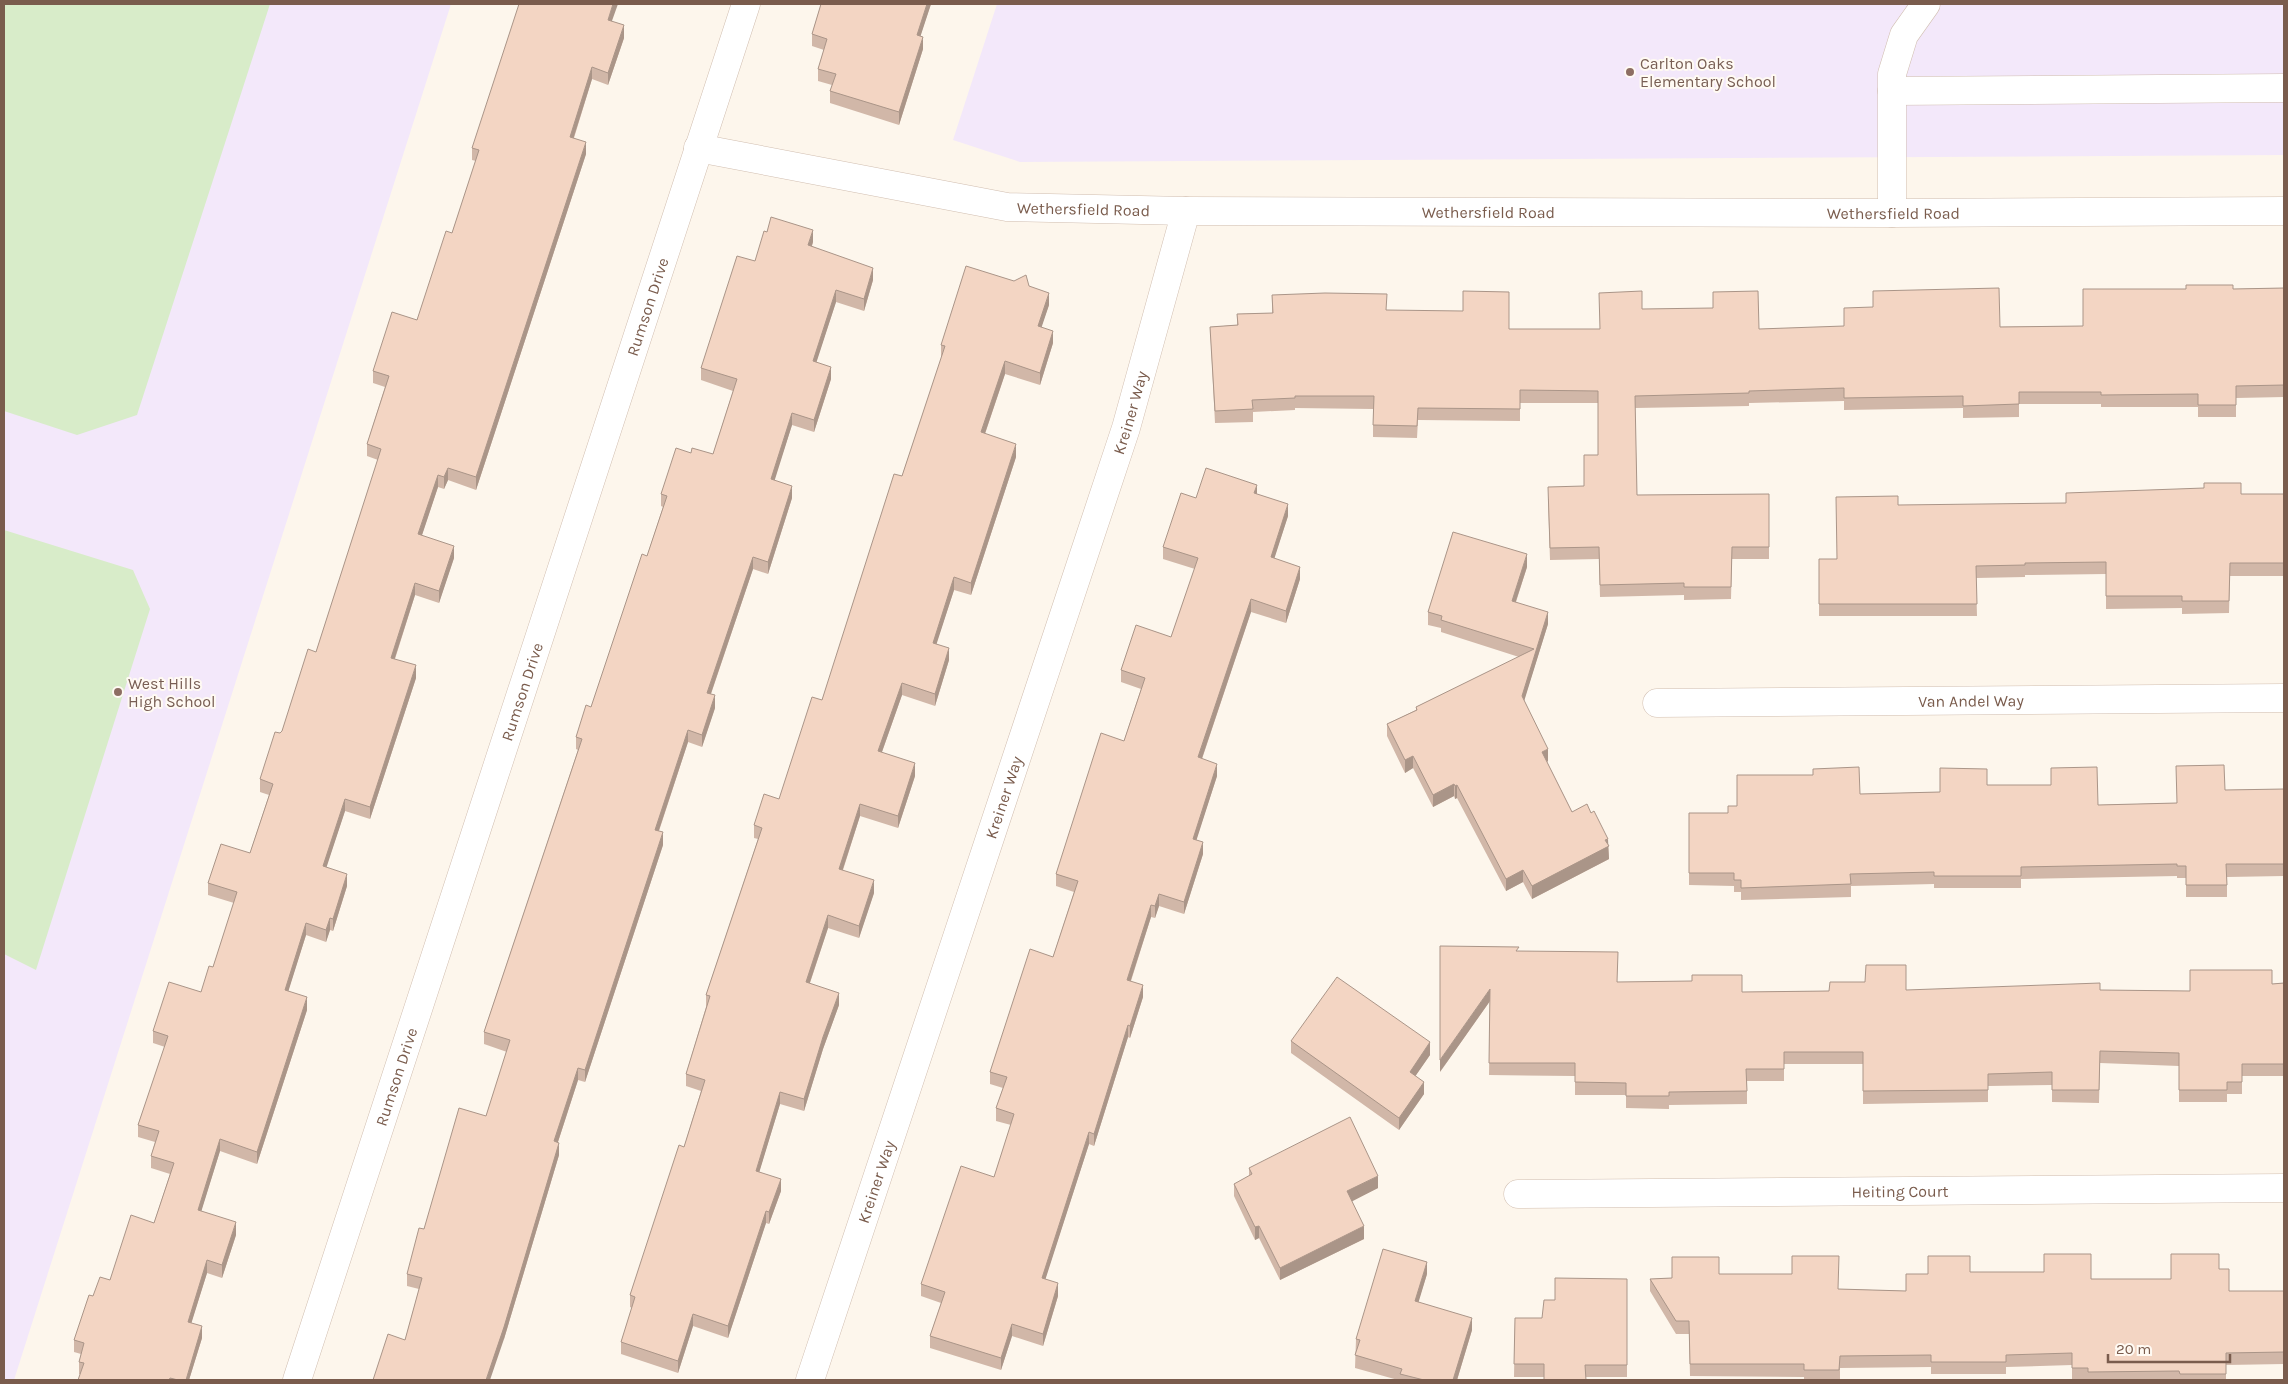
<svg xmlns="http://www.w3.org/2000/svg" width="2288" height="1384" font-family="Karla,sans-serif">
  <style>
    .education { fill: #f3e8fa }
    .green { fill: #d8ecc9 }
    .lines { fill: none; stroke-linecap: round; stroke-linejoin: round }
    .minor-casing { stroke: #d1beb0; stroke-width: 29 }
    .minor { stroke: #fff; stroke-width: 28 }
    .wall { fill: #d1b7a8 }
    .shaded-wall { fill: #aa9588 }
    .building { fill: #f3d5c3; stroke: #aa9588 }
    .education-dot { fill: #8d6e63; stroke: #fffaf3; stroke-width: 2 }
    .labels { text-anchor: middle; stroke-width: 4; stroke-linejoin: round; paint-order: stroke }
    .education-label { font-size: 16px; fill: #785e54; stroke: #fffaf3; text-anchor: start }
    .street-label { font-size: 16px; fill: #7a5c4d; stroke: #fffaf3 }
  </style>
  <rect width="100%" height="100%" fill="#fdf6ec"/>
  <path class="education" d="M4,4H451L14,1380H4Z
    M997,4H2284V155L1020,162L953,140Z"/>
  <path class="green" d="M4,4H270L137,415L77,435L4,411Z
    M4,530L133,570L150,609L36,970L4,954Z"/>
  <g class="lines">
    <defs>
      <g id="minor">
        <path d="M1892,91L2284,88"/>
        <path id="s1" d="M698,148L1007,207L1186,211L1892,213L2284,211"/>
        <path d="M1892,213V74L1904,35L1926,4"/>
        <path id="s2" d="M1657,703L2284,698"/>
        <path id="s3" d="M1518,1194L2284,1188"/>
        <path id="s4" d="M297,1380L746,4"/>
        <path id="s5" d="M810,1380L1126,428L1186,211"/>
      </g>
    </defs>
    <use href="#minor" class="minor-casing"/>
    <use href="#minor" class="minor"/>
  </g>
  <path class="wall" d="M821,4H931L920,36L923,49L899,125L830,103V91L832,85L818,81V69L824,50L812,46V34Z
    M612,21L624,38L608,85L592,79L574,138L586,154L476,490L448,480L444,489L438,487L422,535L454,558L439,603L415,595L395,659L416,678L370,819L345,811L326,867L347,886L333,931L330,930L326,942L306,935L288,991L307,1010L257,1164L220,1151L201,1211L236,1235L222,1278L207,1273L191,1323L202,1338L189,1380H78L80,1374H79V1362L81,1354L74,1352V1340L93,1296L110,1280L154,1223L170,1174L151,1168V1156L155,1142L138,1137V1125L165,1047L153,1043V1031L201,992L213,967L234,903L208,895V883L250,853L269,795L260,792V779L280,733L282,731L316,652L378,460L367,456V444L385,387L373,383V371L417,320L452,233L476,161L472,160V148Z
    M813,242L812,246L873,280L864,311L836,302L816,362L831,379L814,432L792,425L774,480L792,498L768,574L753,569L711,694L715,708L702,747L688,742L659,831L663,845L585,1082L578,1080L558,1142L559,1155L504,1339L405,1340L419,1289L407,1286V1274L424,1229L486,1116L507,1052L484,1044V1032L578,750L576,749V737L591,707L647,556L663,507L661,506V494L691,453L713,454L733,391L701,380V368L755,261Z
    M1029,286L1049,305L1041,327L1053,343L1040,385L1005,374L985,434L1016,457L971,595L954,590L936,644L949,660L935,706L902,695L882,752L915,776L898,828L860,816L843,870L874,893L859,938L828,928L810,983L839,1005L823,1049L804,1111L780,1104L759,1172L781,1191L769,1224L766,1223L728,1338L693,1326L678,1373L621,1354V1342L632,1308L630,1307V1295L684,1147L701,1091L686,1086V1074L706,1007V995L758,839L754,838V825L779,799L822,700L902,476L942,357H941V345Z
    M2284,288V397L2236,398V417H2198V407H2101V404H2019V417L1963,418V408L1844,410V401L1749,403V406L1635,408L1637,495L1769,494V559H1732L1731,599L1684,600V595L1600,597L1599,559L1550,560L1548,499L1584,486L1598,455V403H1520V421L1418,420L1417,438L1373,437V409L1295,408V410L1253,412V422L1215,423L1210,327L1237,325V314L1272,313V295L1387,310L1509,329H1600L1642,309L1759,329L2083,326L2233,289Z
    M1257,494L1288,516L1274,558L1300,579L1286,623L1251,612L1202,759L1217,776L1196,840L1203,854L1184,914L1159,906L1155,918L1151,917L1131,981L1143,997L1130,1038L1128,1037L1094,1146L1089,1144L1045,1279L1058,1296L1043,1346L1012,1336L1001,1370L930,1348V1336L941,1303L921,1296V1284L994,1177L1011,1125L996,1121V1108L1003,1088L990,1084V1072L1053,957L1074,892L1056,886V874L1124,741L1141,689L1121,682V670L1171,637L1195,569L1163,559V547L1196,498Z
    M2241,494H2284V576H2230L2229,613L2182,614V608L2106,609V574L2025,575V577L1976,578L1977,616H1819V559H1836L2066,503Z
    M1527,567L1516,602L1548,624L1524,700L1548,761L1547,762L1572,812L1608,846L1609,859L1532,899L1523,882L1506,891L1457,798L1455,799L1454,796L1433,807L1413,768L1405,773L1387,736V724L1416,710V707L1519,657L1441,632V628L1428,625V612Z
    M1987,785L2098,805L2176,803L2225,790L2284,789V876L2227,877V897H2186V878H2177V876L2021,879V888H1934V884L1851,886V897L1741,900V892H1734V886L1689,885V813H1728L1737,806L1860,794L1940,792Z
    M1519,951L1618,982L1742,992L1906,990L2190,991L2272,984L2284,983V1076H2242V1094H2227V1102H2179V1066L2100,1063L2099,1103L2052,1102V1085L1988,1086V1102L1863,1104V1064H1784V1081H1747V1104L1669,1105V1109L1626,1108V1095H1575V1076L1489,1075L1490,1001L1440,1072Z
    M1291,1041L1430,1055L1415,1076L1424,1094L1399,1130L1291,1053Z
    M1249,1168L1378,1188L1351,1201L1364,1239L1280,1280L1259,1238L1255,1240L1234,1196V1184L1249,1176Z
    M2219,1269L2229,1291H2284V1364L2226,1365V1380H2072V1365L2006,1367V1374H1931V1367L1840,1368V1380H1804V1377L1690,1376L1689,1334H1676L1650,1291V1279L1672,1278L1719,1274L1839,1289L1906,1291L1928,1274L1970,1272L2091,1279H2171Z
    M1427,1274L1418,1302L1472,1330L1457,1380H1398L1355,1368L1356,1339Z
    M1627,1279V1377H1514L1515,1318H1542L1555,1300Z"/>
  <path class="shaded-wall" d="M613,4H618L608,32V20Z
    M927,4H931L917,47V35Z
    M624,25V38L608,85V73Z
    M923,37V49L899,125V112Z
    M592,67V79L570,149V137Z
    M586,142V154L476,490V477Z
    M813,230V242L808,257V245Z
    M873,268V280L864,311V299Z
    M836,290V302L813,373V361Z
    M1049,293V305L1038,338V326Z
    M1053,331V343L1040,385V373Z
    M1005,361V374L981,445V432Z
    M831,367V379L814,432V420Z
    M792,413V425L771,492V479Z
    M1016,444V457L971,595V583Z
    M448,468V480L444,489V477Z
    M438,475V487L418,547V534Z
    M1257,485V497L1254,493Z
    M792,486V498L768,574V562Z
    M1288,504V516L1271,569V557Z
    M454,546V558L439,603V591Z
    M1527,554V567L1512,613V601Z
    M753,557V569L707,705V693Z
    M1300,567V579L1286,623V611Z
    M954,577V590L933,655V643Z
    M415,583V595L391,670V658Z
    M1251,599V612L1198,770V757Z
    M1548,612V624L1522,708V696Z
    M949,648V660L935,706V694Z
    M416,665V678L370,819V807Z
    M902,683V695L878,763V751Z
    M715,695V708L702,747V735Z
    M688,730V742L655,842V830Z
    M1548,749V761L1542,765V752Z
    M1413,756V768L1405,773V760Z
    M915,763V776L898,828V816Z
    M1217,764V776L1193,851V839Z
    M1454,784V796L1433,807V795Z
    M1457,785V798L1455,799V786Z
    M345,799V811L323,878V866Z
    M860,804V816L839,881V869Z
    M663,832V845L585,1082V1070Z
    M1608,839L1609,859L1532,899V886Z
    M1203,842V854L1184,914V902Z
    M1523,870V882L1506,891V879Z
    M347,874V886L333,931V919Z
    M874,880V893L859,938V926Z
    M1159,894V906L1155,918V906Z
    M1151,905V917L1127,992V980Z
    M828,915V928L806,994V982Z
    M330,918V930L326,942V930Z
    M306,923V935L285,1002V990Z
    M1143,985V997L1130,1038V1026Z
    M1490,989V1001L1440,1072V1060Z
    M839,993V1005L823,1049L804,1111V1099L823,1037Z
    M307,997V1010L257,1164V1152Z
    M1128,1025V1037L1094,1146V1134Z
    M1430,1042V1055L1410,1084V1072Z
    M578,1068V1080L554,1154V1141Z
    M1424,1082V1094L1399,1130V1118Z
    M780,1092V1104L756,1183V1171Z
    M1089,1132V1144L1042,1290V1278Z
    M220,1139V1151L198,1222V1210Z
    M559,1143V1155L504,1339L490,1380H486Z
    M1378,1176V1188L1347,1204V1191Z
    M781,1179V1191L769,1224V1212Z
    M766,1211V1223L728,1338V1326Z
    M236,1222V1235L222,1278V1265Z
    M1259,1226V1238L1255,1240V1227Z
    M1364,1226V1239L1280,1280V1268Z
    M207,1260V1273L188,1334V1322Z
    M1427,1262V1274L1415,1314V1301Z
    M1058,1283V1296L1043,1346V1334Z
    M693,1314V1326L678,1373V1361Z
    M1472,1318V1330L1457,1380H1453Z
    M1012,1324V1336L1001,1370V1358Z
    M202,1326V1338L189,1380H186Z"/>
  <path class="building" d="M519,4H613L608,20L624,25L608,73L592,67L570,137L586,142L476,477L448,468L444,477L438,475L418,534L454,546L439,591L415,583L391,658L416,665L370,807L345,799L323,866L347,874L333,919L330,918L326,930L306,923L285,990L307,997L257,1152L220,1139L198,1210L236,1222L222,1265L207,1260L188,1322L202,1326L186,1380H178L170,1378L169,1380H78L84,1363L79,1362L84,1343L74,1340L89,1295L93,1296L100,1277L110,1280L131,1215L154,1223L174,1163L151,1156L159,1131L138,1125L168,1036L153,1031L169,982L201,992L209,966L213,967L237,892L208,883L221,844L250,853L273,784L260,779L275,732L280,733L282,731L308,649L316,652L381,449L367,444L389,376L373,371L392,312L417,320L446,231L452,233L479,150L472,148Z
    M821,4H927L917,35L923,37L899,112L830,91L836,74L818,69L827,39L812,34Z
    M771,217L813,230L808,245L873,268L864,299L836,290L813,361L831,367L814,420L792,413L771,479L792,486L768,562L753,557L707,693L715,695L702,735L688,730L655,830L663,832L585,1070L578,1068L554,1141L559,1143L504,1327L486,1380H373L388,1334L405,1340L422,1278L407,1274L419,1228L424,1229L459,1108L486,1116L510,1040L484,1032L582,739L576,737L586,705L591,707L642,554L647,556L667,496L661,494L676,448L691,453L692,448L713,454L737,379L701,368L737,256L755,261L764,231L767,232Z
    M966,266L1014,281L1026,275L1029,286L1049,293L1038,326L1053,331L1040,373L1005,361L981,432L1016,444L971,583L954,577L933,643L949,648L935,694L902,683L878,751L915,763L898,816L860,804L839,869L874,880L859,926L828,915L806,982L839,993L823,1037L804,1099L780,1092L756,1171L781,1179L769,1212L766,1211L728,1326L693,1314L678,1361L621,1342L635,1297L630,1295L679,1145L684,1147L705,1080L686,1074L710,996L706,995L762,828L754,825L764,794L779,799L812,697L822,700L894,474L902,476L945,346L941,345Z
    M2186,285H2233V289L2284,288V385L2236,386V405H2198V394L2101,395V392H2019V404L1963,406V396L1844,398V388L1749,391V393L1635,396L1637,495L1769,494V547H1732L1731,587H1684V583L1600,585L1599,547L1550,548L1548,487L1584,486V455H1598V391L1520,390V409L1418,408L1417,426L1373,425L1374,396H1295V398L1252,400L1253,409L1215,411L1210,327L1238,325L1237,314L1273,313L1272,295L1325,293L1387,294L1386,310L1463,311V291L1509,292V329H1600L1599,293L1642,291V309L1713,308V292L1758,291L1759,329L1844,326V308L1873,307V291L1999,288L2000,327L2083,326V289H2186Z
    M1206,468L1257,485L1254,493L1288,504L1271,557L1300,567L1286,611L1251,599L1198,757L1217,764L1193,839L1203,842L1184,902L1159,894L1155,906L1151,905L1127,980L1143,985L1130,1026L1128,1025L1094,1134L1089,1132L1042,1278L1058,1283L1043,1334L1012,1324L1001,1358L930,1336L945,1292L921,1284L961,1166L994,1177L1014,1114L996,1108L1007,1077L990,1072L1030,949L1053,957L1078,881L1056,874L1101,733L1124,741L1145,678L1121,670L1136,625L1171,637L1198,558L1163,547L1181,493L1196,498Z
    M2204,483H2241V494H2284V563H2230L2229,601H2182V596H2106V562L2025,563V565L1976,566L1977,604H1819V559H1837L1836,497L1898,496V505L2066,503V493L2204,488Z
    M1453,532L1527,554L1512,601L1548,612L1522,696L1548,749L1542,752L1572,812L1587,804L1591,813L1594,811L1608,839L1605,840L1609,846L1532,886L1523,870L1506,879L1457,785L1455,786L1454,784L1433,795L1413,756L1405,760L1387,724L1417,710L1416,707L1534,649L1441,620L1442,616L1428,612Z
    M2224,765L2225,790L2284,789V864H2226L2227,885H2186V866H2177V864L2021,867V876H1934V872L1850,874L1851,884L1741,888V880H1734V873H1689V813H1728V806H1737V775H1813V769L1859,767L1860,794L1940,792V768L1987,769V785H2051V768L2097,767L2098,805L2177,803L2176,766Z
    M1440,946L1519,947L1516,951L1618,952L1617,982L1692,981V975H1742V992L1829,991L1830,982H1865L1866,965H1906V990L2100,983V990L2190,991V970H2272V984L2284,983V1064H2242V1082H2227V1090H2179V1053L2100,1051L2099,1090H2052V1072L1988,1074V1090L1863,1091V1052H1784V1069H1746L1747,1091L1669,1092V1096H1626V1083L1575,1082V1063H1489L1490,989L1440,1060Z
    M1337,977L1430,1042L1410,1072L1424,1082L1399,1118L1291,1041Z
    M1350,1117L1378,1176L1347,1191L1364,1226L1280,1268L1259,1226L1255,1227L1234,1184L1252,1174L1249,1168Z
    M1383,1249L1427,1262L1415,1301L1472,1318L1453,1380H1424L1400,1374L1402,1369L1355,1355L1360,1340L1356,1339Z
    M2044,1254H2091V1279H2171V1254H2219V1269H2229V1291H2284V1352L2226,1353V1374H2180L2179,1371L2088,1372V1368H2072V1353L2006,1355V1362H1931V1355L1840,1356L1839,1370H1804V1364H1690L1689,1321H1676L1650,1279L1672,1278V1257H1719V1274H1792V1256H1839L1838,1289L1906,1291V1274H1928V1256H1970V1272H2044Z
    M1555,1278L1627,1279V1365H1585L1586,1380H1544V1364H1514L1515,1318H1542L1544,1300H1555Z"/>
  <g class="education-dot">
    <circle cx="1630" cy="72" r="5"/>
    <circle cx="118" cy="692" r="5"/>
  </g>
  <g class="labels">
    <g class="education-label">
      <text x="1640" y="69">Carlton Oaks<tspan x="1640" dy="18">Elementary School</tspan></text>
      <text x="128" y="689">West Hills<tspan x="128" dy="18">High School</tspan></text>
    </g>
    <g class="street-label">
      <text dy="6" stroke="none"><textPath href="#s1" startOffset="391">Wethersfield Road</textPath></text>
      <text dy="6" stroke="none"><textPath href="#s1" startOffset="796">Wethersfield Road</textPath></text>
      <text dy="6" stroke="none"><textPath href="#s1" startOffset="1201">Wethersfield Road</textPath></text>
      <text dy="6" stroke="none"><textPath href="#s4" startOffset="1129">Rumson Drive</textPath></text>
      <text dy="6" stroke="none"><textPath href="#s5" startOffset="1019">Kreiner Way</textPath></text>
      <text dy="6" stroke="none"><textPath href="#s4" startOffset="724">Rumson Drive</textPath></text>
      <text dy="6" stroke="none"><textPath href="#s2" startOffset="314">Van Andel Way</textPath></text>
      <text dy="6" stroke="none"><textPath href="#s5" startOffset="614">Kreiner Way</textPath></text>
      <text dy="6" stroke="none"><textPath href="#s4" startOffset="319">Rumson Drive</textPath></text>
      <text dy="6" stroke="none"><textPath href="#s5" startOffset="209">Kreiner Way</textPath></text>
      <text dy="6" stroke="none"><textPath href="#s3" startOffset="382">Heiting Court</textPath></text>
    </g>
  </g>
  <rect width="2288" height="1384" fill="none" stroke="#7a5c4d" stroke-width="10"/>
  <path d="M2108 1354v8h122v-8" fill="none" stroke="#7a5c4d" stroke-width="2.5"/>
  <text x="2116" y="1354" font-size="15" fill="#7a5c4d" stroke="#fffaf3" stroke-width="4" paint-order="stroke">20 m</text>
</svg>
